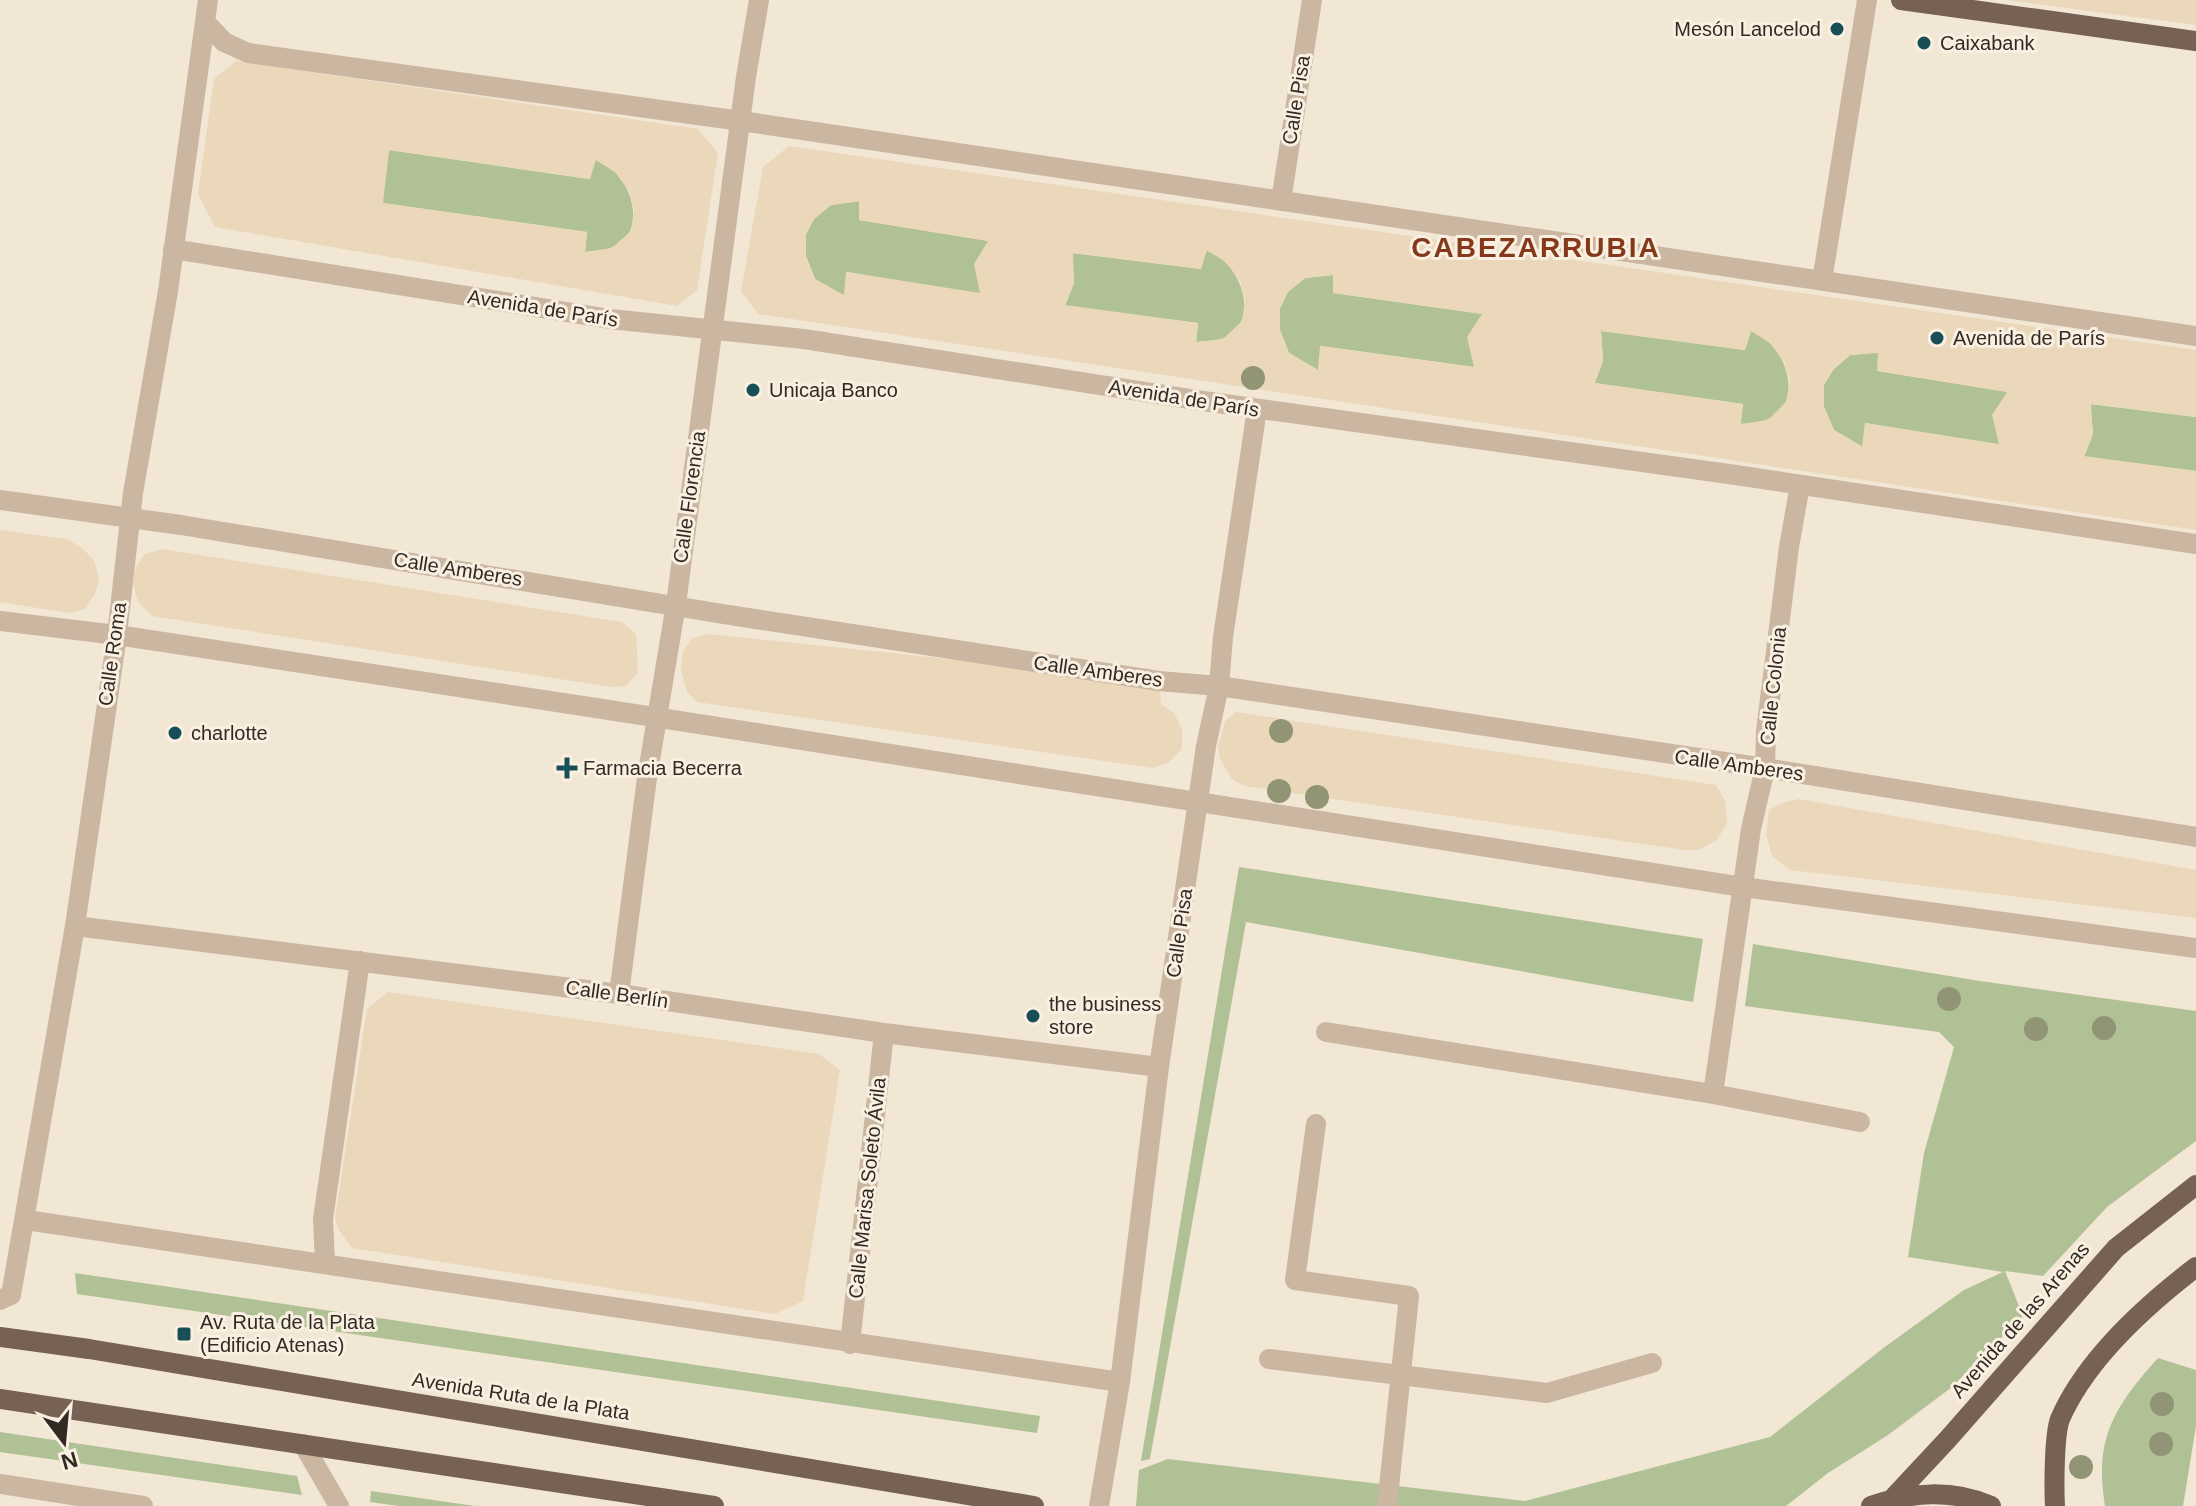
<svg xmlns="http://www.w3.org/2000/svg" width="2196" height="1506" font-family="Helvetica,sans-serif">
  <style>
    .green { fill: #b0c195 }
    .plaza { fill: #ebd8bb; fill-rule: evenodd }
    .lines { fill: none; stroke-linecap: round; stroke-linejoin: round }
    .minor { stroke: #cab6a1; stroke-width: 20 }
    .major { stroke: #776154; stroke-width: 20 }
    .tree { fill: #919575 }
    .poi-dot { fill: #184f56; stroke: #f9f0e1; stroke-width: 3 }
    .labels { text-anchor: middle; stroke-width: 6; stroke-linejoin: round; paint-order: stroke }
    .poi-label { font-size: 20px; fill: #342a24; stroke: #f9f0e1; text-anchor: start }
    .street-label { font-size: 20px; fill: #342a24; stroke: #f9f0e1 }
    .district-label { font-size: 28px; font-weight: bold; letter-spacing: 2px; fill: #86391a; stroke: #f9f0e1 }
  </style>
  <rect width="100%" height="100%" fill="#f2e6d5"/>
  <path class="green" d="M389,150L589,179L595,159C602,164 611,168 616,173C636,194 644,237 610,248C603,251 593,251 585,252L587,232L382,203Z
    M860,201L859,220L989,241L980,294L847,272L844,296L815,279L806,256V234L814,219L831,205Z
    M1206,250C1213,254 1222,258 1227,264C1247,285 1255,327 1221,339C1214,341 1204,341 1196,342L1198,323L1065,306L1074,283L1072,253L1201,269Z
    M1334,275L1333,293L1483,314L1474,367L1321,346L1318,370L1289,353L1280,330V308L1288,292L1305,278Z
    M1601,331L1745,350L1751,331C1758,335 1766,339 1772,345C1791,366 1799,408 1766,420C1758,423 1748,423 1740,424L1743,404L1594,383L1603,361Z
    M1878,352V371L2008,392L1999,445L1865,423L1863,447L1834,430L1824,407V385L1833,370L1850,355Z
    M2090,404L2196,417V471L2084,457L2093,434Z
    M1239,867L1703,939L1693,1002L1246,922L1150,1459L1141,1461Z
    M1753,944L1980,981L2196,1011V1141L2107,1207L2043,1276L2005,1271L2023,1316L1952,1387L1888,1435L1828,1473L1786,1506H1136L1139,1470L1168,1459L1525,1501L1770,1437L1886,1346L1964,1290L2003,1272L1908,1257L1924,1153L1954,1047L1939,1032L1745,1006Z
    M75,1273L1040,1416L1037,1433L77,1294Z
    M2158,1358L2196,1370V1426L2183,1506H2105C2094,1438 2114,1407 2158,1358Z
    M0,1432L297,1476L302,1495L0,1452Z
    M371,1491L475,1506H399L370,1502Z"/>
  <path class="plaza" d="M2005,0H2196V25Z
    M236,61L698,129L718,153L697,290L677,306L215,227L198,194L214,79ZM389,150L590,179L596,160L615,172L629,191L634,210L631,231L612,248L585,252L587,232L383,203Z
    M789,146L2196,350V417L2091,404L2093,434L2084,456L2196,471V530L758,314L741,291L763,167ZM859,201V220L988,241L974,264L980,293L846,272L844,295L815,279L806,256V234L814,219L831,205ZM1207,250L1226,262L1240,281L1245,300L1242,321L1223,339L1196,342L1198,323L1065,305L1074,283L1073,253L1201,269ZM1333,275V293L1482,314L1467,337L1474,367L1320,346L1318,370L1289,353L1280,330V308L1288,292L1305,278ZM1601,331L1745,350L1751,331L1770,343L1784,362L1790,381L1786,402L1768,420L1741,424L1743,404L1595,383L1603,361ZM1878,353L1877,371L2007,392L1992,415L1999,444L1865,423L1862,447L1834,430L1824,407V385L1833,370L1850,355Z
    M0,530L67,539L82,548L94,560L99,578L95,594L85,609L69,613L0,602Z
    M162,549L622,622L636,634L638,673L626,686L611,687L152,616L138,602L133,583L136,567L145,554Z
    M709,634L1159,681L1161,704L1174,713L1182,729V749L1168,763L1152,768L697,702L687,692L681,670L683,651L693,638Z
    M1236,712L1716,785L1725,801L1727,823L1717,840L1698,850H1685L1244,786L1232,779L1220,759L1218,747L1225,721Z
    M1799,799L2196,870V918L1790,870L1772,856L1766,834L1769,810L1782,803Z
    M388,992L819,1054L840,1070L803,1301L775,1314L352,1248L338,1229L335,1218L367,1009Z"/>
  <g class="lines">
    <path class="minor" d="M206,23L224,42L248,53L741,121L2196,336
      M1281,201L1312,0
      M173,249L610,319L804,339L1196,400L1736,475L2196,544
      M1822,281L1867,0
      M0,500L181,525L723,614L1159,681L1219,686L1765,768L2196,837
      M0,621L117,635L596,708L1743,887L2196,948
      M75,926L619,994L884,1033L1159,1067
      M619,994L647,778L676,604L746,77L759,0
      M1326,1032L1713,1094L1860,1122
      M1713,1094L1751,829L1765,768L1766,731L1789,547L1800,485
      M1316,1124L1295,1280L1409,1296L1387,1506
      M26,1220L1120,1382
      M325,1263L323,1219L360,961
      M0,1300L11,1295L75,926L117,635L133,493L168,291L208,0
      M850,1344L884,1033
      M1269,1359L1547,1393L1652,1363
      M303,1444L339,1506
      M0,1484L143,1506
      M1099,1506L1120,1382L1159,1067L1206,746L1219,686L1223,637L1257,409"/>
    <path class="major" d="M1901,0L2196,41
      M0,1337L89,1349L1034,1506
      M0,1399L714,1506
      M1892,1499L1948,1439L2116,1248L2196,1185
      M1871,1506C1910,1492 1953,1489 1991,1506
      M2055,1506C2054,1488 2054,1435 2060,1419C2086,1359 2145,1306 2196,1267"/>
  </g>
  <g class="tree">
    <circle cx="1253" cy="378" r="12"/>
    <circle cx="1281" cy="731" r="12"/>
    <circle cx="1279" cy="791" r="12"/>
    <circle cx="1317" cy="797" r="12"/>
    <circle cx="1949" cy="999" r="12"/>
    <circle cx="2104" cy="1028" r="12"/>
    <circle cx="2036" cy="1029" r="12"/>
    <circle cx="2162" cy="1404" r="12"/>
    <circle cx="2161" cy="1444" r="12"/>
    <circle cx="2081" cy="1467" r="12"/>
  </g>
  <g class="poi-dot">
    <circle cx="1837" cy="29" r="8"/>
    <circle cx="1924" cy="43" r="8"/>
    <circle cx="1937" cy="338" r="8"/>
    <circle cx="753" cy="390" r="8"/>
    <circle cx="175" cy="733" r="8"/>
    <path d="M563 756h8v8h8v8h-8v8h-8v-8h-8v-8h8z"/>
    <circle cx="1033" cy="1016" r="8"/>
    <rect x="176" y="1326" width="16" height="16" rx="4"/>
  </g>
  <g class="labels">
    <g class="poi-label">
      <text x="1821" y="36" text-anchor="end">Mesón Lancelod</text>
      <text x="1940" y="50">Caixabank</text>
      <text x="1953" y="345">Avenida de París</text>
      <text x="769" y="397">Unicaja Banco</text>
      <text x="191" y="740">charlotte</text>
      <text x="583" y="775">Farmacia Becerra</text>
      <text x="1049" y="1011">the business<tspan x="1049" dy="23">store</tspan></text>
      <text x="200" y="1329">Av. Ruta de la Plata<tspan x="200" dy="23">(Edificio Atenas)</tspan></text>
    </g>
    <g class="street-label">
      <text transform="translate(1296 100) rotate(-81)" y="7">Calle Pisa</text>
      <text transform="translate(543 308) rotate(9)" y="7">Avenida de París</text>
      <text transform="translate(1184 398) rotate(9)" y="7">Avenida de París</text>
      <text transform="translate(689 497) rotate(-82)" y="7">Calle Florencia</text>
      <text transform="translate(458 569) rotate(9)" y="7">Calle Amberes</text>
      <text transform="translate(112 654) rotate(-82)" y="7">Calle Roma</text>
      <text transform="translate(1098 671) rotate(8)" y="7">Calle Amberes</text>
      <text transform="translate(1773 686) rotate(-84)" y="7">Calle Colonia</text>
      <text transform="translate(1739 765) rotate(8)" y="7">Calle Amberes</text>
      <text transform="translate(1179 933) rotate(-82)" y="7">Calle Pisa</text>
      <text transform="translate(617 994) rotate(8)" y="7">Calle Berlín</text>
      <text transform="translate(867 1188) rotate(-84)" y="7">Calle Marisa Soleto Ávila</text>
      <text transform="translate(2020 1320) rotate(-49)" y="7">Avenida de las Arenas</text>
      <text transform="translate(521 1396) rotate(9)" y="7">Avenida Ruta de la Plata</text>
    </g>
    <g class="district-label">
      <text x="1536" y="257">CABEZARRUBIA</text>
    </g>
  </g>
  <g transform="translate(64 1442) rotate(164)" stroke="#f9f0e1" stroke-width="6" paint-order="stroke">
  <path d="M0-6L14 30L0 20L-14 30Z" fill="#342a24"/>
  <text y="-12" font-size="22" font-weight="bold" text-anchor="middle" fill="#342a24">N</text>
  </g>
</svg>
